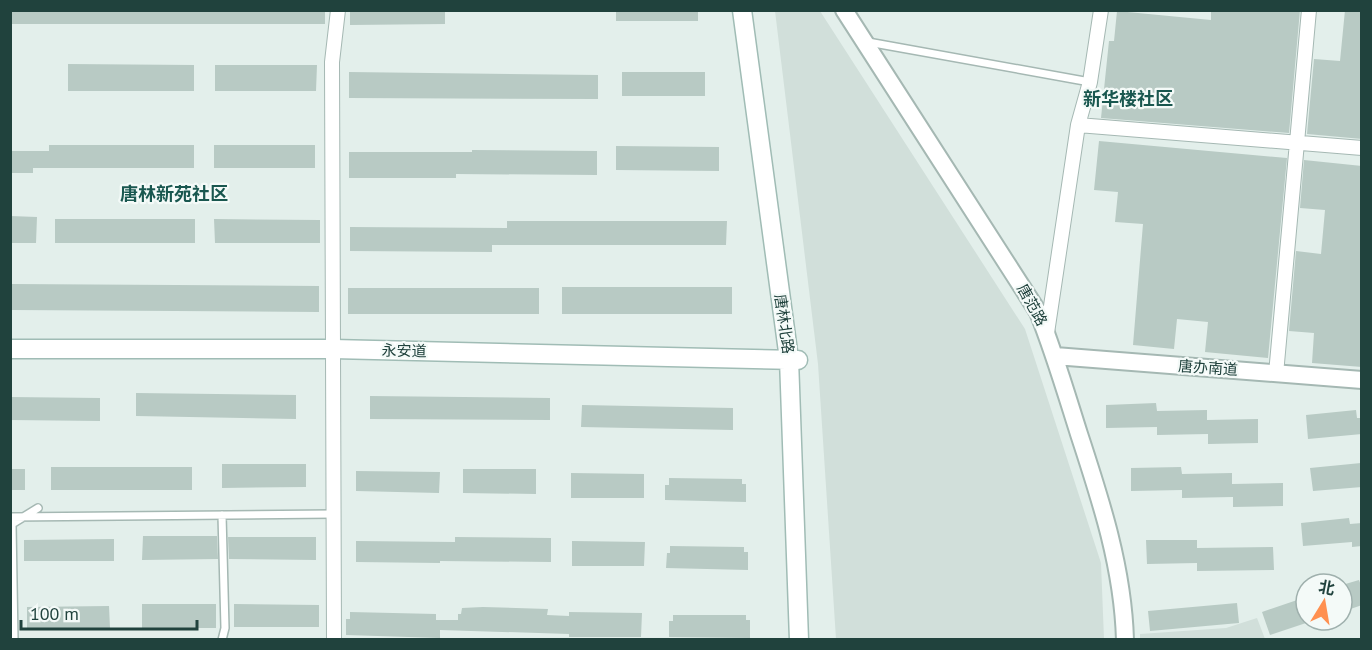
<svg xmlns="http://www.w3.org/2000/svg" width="1372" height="650" font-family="'PT Sans','Noto Sans SC',sans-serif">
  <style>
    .built { fill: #d1dfda }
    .building { fill: #b8cac4 }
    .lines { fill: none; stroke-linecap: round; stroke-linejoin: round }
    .service-casing { stroke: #a5b8b3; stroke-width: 10 }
    .minor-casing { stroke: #a5b8b3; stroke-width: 16 }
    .tertiary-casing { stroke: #a5b8b3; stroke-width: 20 }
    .secondary-casing { stroke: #a0bcb5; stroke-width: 21 }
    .service { stroke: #fff; stroke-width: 7 }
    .minor { stroke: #fff; stroke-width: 14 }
    .tertiary { stroke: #fff; stroke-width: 16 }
    .secondary { stroke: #fff; stroke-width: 18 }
    .labels { text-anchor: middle; stroke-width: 4.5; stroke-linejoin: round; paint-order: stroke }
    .street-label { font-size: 15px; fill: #20423d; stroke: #f4faf8 }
    .quarter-label { font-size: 18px; font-weight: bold; fill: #19574f; stroke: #f4faf8 }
  </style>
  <rect width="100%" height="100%" fill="#e3efeb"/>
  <path class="built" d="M775,11H820L1025,329L1101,563L1104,639H836L818,364Z
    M1257,618L1265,639H1140V634L1226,628Z"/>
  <path class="building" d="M10,10H325V24H10Z
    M350,10H445V24L350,25Z
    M616,10H698V21H616Z
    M1211,10H1300L1289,133L1101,118L1109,41H1114L1117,11L1211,20Z
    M1345,10H1362V139L1307,134L1314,59L1340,61Z
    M68,64L194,65V91H68Z
    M215,65H317L316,91H215Z
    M349,72L598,75V99L349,98Z
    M622,72H705V96H622Z
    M1099,141L1287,158L1268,358L1205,352L1208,322L1177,319L1174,349L1133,345L1143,224L1115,222L1118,192L1094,190Z
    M49,145H194V168H33V173H10V151H49Z
    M214,145H315V168H214Z
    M616,146L719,147V171L616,170Z
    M472,150L597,151V175L456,174V178H349V152H472Z
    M1304,160L1362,166V367L1312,363L1314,333L1289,331L1296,251L1321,254L1325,210L1300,208Z
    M10,216L37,217L36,243H10Z
    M55,219H195V243H55Z
    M214,219L320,220V243H215Z
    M507,221H727L726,245H492V252L350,251V227L507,228Z
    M12,284L319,286V312L12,310Z
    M562,287H732V314H562Z
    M348,288H539V314H348Z
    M136,393L296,395V419L136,416Z
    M370,396L550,398V420L370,419Z
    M10,397L100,398V421L10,420Z
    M1156,403L1157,411L1207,410V420L1258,419V443L1208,444V434L1157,435V427L1106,428V405Z
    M582,405L733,408V430L581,427Z
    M1356,410L1357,418H1362V434L1308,439L1306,415Z
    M1361,463L1362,487L1313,491L1310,468Z
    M222,464H306V487L222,488Z
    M51,467H192V490H51Z
    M1181,467L1182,474L1232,473V484L1283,483V506L1233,507V497L1182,498V490L1131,491V468Z
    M10,469H25V490H10Z
    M463,469H536V494L463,493Z
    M356,471L440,472L439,493L356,491Z
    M571,473L644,474V498H571Z
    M669,478L742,479V484H746V502L665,500V485H669Z
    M1349,518L1350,524L1362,523V546L1352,547V542L1303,546L1301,523Z
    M143,536H217L218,559L142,560Z
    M228,537H316V560L229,559Z
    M455,537L551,538V562L440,561V563L356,562V541L455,542Z
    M114,539V561H24V540Z
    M1146,540H1197V548L1273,547L1274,570L1197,571V563L1147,564Z
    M572,541L645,542L644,566H572Z
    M670,546L744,547V552H748V570L666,568L667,553H670Z
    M1359,580L1362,588V605L1342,612V585Z
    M1306,597V623L1270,635L1262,612Z
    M1237,603L1239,623L1150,631L1148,611Z
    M142,604H216V628H142Z
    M234,604L319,605V627H234Z
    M109,606L110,628L27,629V607Z
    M483,607L548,609L547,615L569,616V612L642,613L641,637H569V634L440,630V638L346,635V619H350V612L436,614V620H458V614H461L462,608Z
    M673,615H746V620H750V638L669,637V621H673Z"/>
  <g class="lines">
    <defs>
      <path id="service" d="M868,42L1090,82
        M10,517L334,514
        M14,640L12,524L38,508
        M222,640L225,628L222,515"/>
      <path id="minor" d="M1078,125L1362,148
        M1047,333L1078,125L1090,82L1101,10
        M1276,374L1309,10
        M334,640L332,62L338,10"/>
      <path id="tertiary" d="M844,10L1038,312C1054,352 1066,393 1079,434C1101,501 1123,568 1125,640
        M1055,356L1362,380"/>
      <path id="secondary" d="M742,10L789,359L799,640
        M10,349H333L798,360"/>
    </defs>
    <use href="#service" class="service-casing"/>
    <use href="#minor" class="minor-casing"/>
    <use href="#tertiary" class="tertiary-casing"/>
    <use href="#secondary" class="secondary-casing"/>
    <use href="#service" class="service"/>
    <use href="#minor" class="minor"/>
    <use href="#tertiary" class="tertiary"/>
    <use href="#secondary" class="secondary"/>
  </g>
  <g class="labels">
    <g class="street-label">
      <text transform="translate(1032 305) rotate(61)" y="5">唐范路</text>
      <text transform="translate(784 324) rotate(82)" y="5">唐林北路</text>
      <text transform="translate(404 351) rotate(1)" y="5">永安道</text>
      <text transform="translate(1208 368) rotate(4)" y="5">唐办南道</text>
    </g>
    <g class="quarter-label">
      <text x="1128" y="105">新华楼社区</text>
      <text x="174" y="200">唐林新苑社区</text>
    </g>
  </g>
  <rect width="1372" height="650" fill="none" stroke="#20423d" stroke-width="24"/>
  <g transform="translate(1324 602) rotate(11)"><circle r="28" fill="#f4faf8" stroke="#9fb0ad" stroke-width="1.5"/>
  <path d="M0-4.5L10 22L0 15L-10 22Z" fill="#ff9050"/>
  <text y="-9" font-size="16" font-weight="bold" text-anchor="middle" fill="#20423d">北</text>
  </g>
  <path d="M21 620v9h176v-9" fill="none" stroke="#20423d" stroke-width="3"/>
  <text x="30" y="620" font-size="18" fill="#20423d" stroke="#f4faf8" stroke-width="4.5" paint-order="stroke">100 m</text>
</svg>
